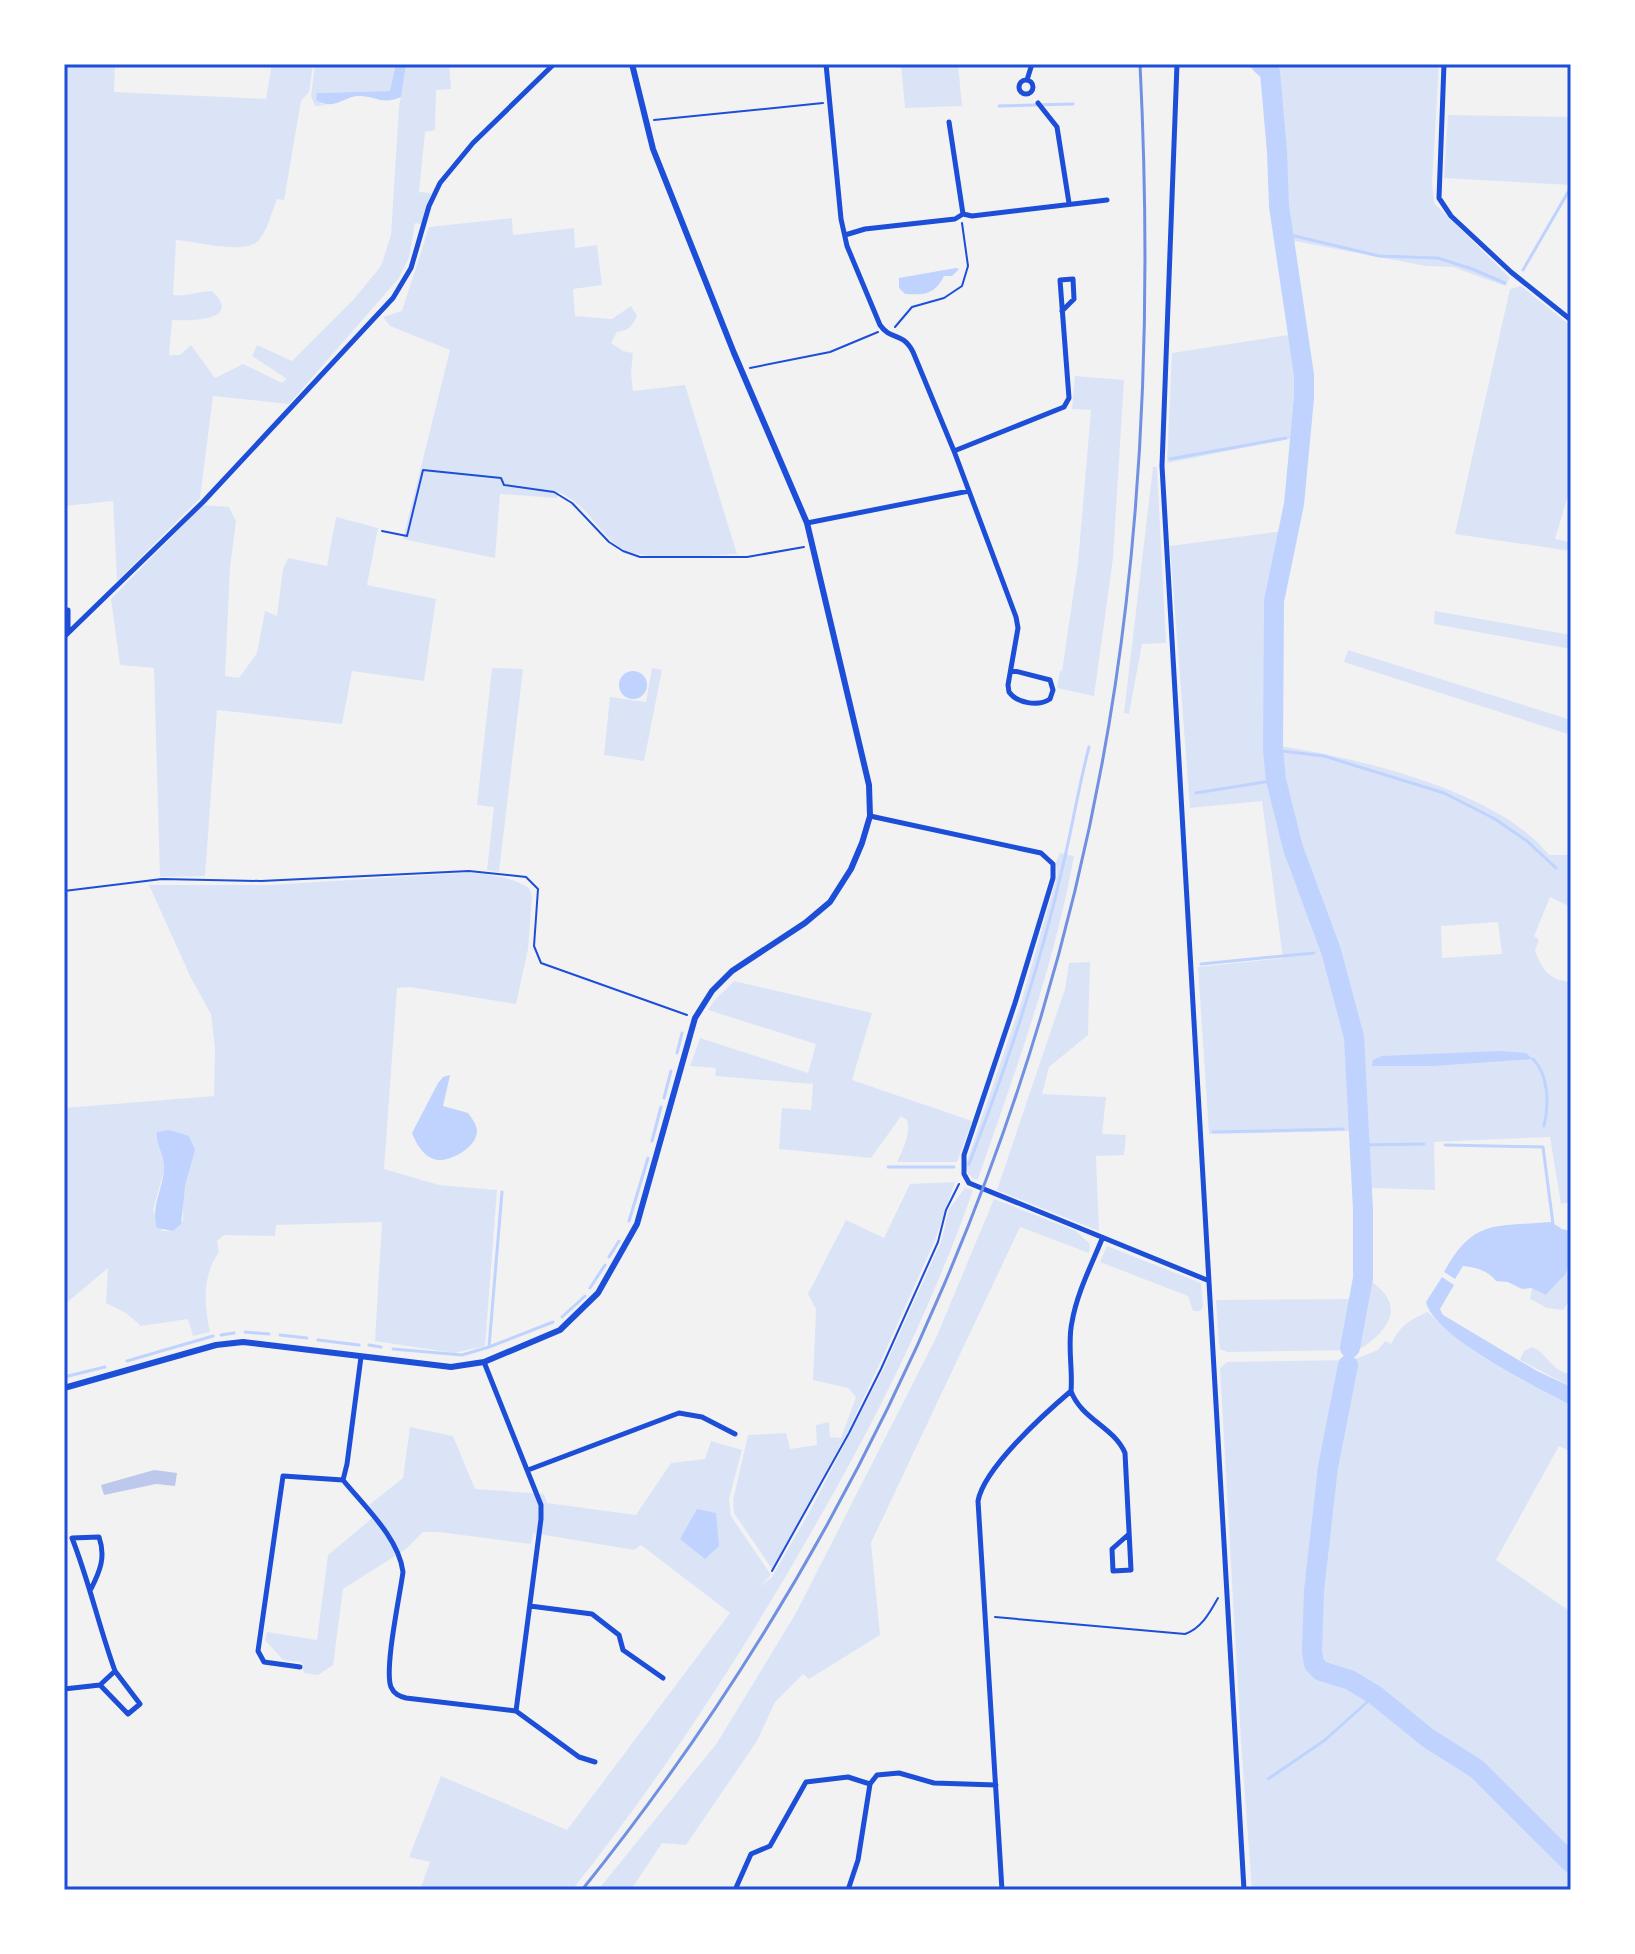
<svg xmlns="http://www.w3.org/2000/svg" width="1635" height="1954" font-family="'Alegreya Sans',sans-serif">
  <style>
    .green { fill: #dbe4f7; fill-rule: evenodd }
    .water { fill: #bfd3fe }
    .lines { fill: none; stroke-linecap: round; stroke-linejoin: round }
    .stream { stroke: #bfd3fe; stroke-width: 3 }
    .river { stroke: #bfd3fe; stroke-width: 20 }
    .building { fill: #bdc9ec }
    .path { stroke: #1d4ed8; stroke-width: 2 }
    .minor { stroke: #1d4ed8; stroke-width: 5 }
    .tertiary { stroke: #1d4ed8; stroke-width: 6 }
    .rail { stroke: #7290e2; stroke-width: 3 }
    .neatline { fill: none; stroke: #1d4ed8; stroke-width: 3 }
  </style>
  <rect width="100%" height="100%" fill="#f2f2f2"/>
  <path class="green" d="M64,64H115L114,92L266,99L272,64H313L309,92L301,101L284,200L277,199C272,211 267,232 258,241C244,255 194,241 176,240L173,295C187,297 198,291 212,291C244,321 190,321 172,320L169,355H180L191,345L215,378L243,364L282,383L287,379L252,356L257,345L292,361L354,299L381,266L391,235L399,107L406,64H449L451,89L436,90L435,130L425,132L419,192L431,193L422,224L415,223L409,257L399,278L289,404L213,396L200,498L117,581L113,501L64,506Z
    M315,64H396L391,91L317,93L321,104L328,105L315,106L311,96Z
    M901,64H958L962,106L905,108Z
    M1246,64H1439L1432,183L1434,203L1510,278L1505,286L1453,267L1426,266L1279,238L1274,208L1267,81Z
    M1448,115L1571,117V185L1444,178Z
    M512,218L513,235L574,228L575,248L597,245L602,285L573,289L575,316L612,319L631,306L637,316C632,327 629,330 617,332L611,343L623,351L633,353L631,373L633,391L685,385L737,554C705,555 638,565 614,543C592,523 587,506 559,492L557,498L500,494L495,558L403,539L450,350L390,326L383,317L402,311L429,227Z
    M1521,286L1571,326V485L1555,539L1571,542V551L1455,534L1510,289Z
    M1295,334C1300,371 1300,402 1294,438L1167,463L1172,353Z
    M1075,376L1124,380L1113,558L1094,696L1057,688L1060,671H1062L1078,563L1091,410L1072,409Z
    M1153,467H1157L1166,643L1142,644L1129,714L1124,713Z
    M203,505L229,507L236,521L230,568L225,676L239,678L257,653L265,611L277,616L283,569L288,558L327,566L336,517L378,528L367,585L436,599L424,681L352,671L342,724L217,710L205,876L160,877L154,668L120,665L111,599Z
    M1283,531L1269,601V780L1300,886L1313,916L1321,948L1336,981L1355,1077L1354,1118H1366L1364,1058L1352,995L1331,930L1298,847L1280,746C1358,758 1499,791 1549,855H1571V907L1550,897L1534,936L1539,940L1535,950C1542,970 1549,980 1571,982V1202L1561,1204L1550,1137L1434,1142L1435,1190L1371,1188L1367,1278C1375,1284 1385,1291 1389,1301C1398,1321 1373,1342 1358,1350L1227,1352L1220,1349L1219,1344L1216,1300L1353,1299C1365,1245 1356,1185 1350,1131L1209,1134L1198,967L1283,958L1262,801L1190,808L1170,546ZM1498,922L1502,954L1442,958L1441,926Z
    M1435,611L1571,635V649L1434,624Z
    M1348,650L1571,720V735L1344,662Z
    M492,668L523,669L499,872L487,870L494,807L477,805Z
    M652,668L662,670L644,761L604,755L610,697L646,702Z
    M1060,853L1074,856C1054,967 1015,1072 978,1179H974L968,1174L966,1164L1021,1003L1057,876L1056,862Z
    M462,873C484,873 510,876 529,888L532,896L528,949L516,1004L410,987L397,988L384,1169L439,1185L497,1190L485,1346L454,1353L375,1341L382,1222L276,1225L275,1236L224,1235L217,1241L219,1252C202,1276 204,1305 210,1332L193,1336L188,1319L141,1326L126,1313L106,1303L108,1268L64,1305V1108L214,1096L215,1049L211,1014L191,978L149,885H269ZM156,1137L195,1150L183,1196V1220L173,1231H162L153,1210L164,1171V1159Z
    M1090,962L1088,1035L1049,1067L1042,1094L1106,1097L1102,1134L1126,1135L1124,1155L1096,1156L1099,1231L997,1190L1065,989L1069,963Z
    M734,981L872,1013L852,1080L972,1121L957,1162H897C903,1149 911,1135 907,1120L901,1116L871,1158L779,1149L782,1108L811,1110L813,1084L715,1076L716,1068L690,1066L700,1038L808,1073L816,1044L708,1010L714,1001Z
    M955,1182L935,1240L879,1365L848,1431L772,1569L734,1513L733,1500L748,1435L786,1433L790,1449L817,1445L816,1425L829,1422L830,1437L841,1438L856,1397L848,1388L813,1380L816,1309L808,1294L846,1220L884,1238L910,1184Z
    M965,1188L973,1190C931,1310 875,1422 812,1531C740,1657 662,1777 572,1890H420L430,1862L409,1857L441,1776L567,1830L730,1613L641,1545L634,1550L533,1533L531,1544L439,1532H423L406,1549L343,1589L333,1665L318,1675L304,1673L301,1662L283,1660L265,1640L267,1632L317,1640L328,1555L376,1515L369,1505L403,1478L410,1427L453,1436L475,1489L544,1494L547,1503L636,1515L671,1463L705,1459L711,1441L742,1450L729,1499L731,1516L771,1575L760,1587L772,1577L811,1509L884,1368L941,1242L949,1209Z
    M994,1199L1076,1231L1090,1244L1089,1253L1020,1227L871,1543L880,1635L809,1679L803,1674L775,1702L757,1741L686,1845L662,1843L631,1890H598L717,1743L796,1613L936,1338Z
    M1107,1246L1201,1283L1203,1307L1200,1311H1193L1188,1296L1100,1262Z
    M1571,1253V1299L1563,1310L1547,1308L1530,1299L1532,1288L1564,1275L1567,1259Z
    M1428,1312C1465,1352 1522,1381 1571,1405V1452L1559,1446L1496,1560L1571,1612V1890H1252L1241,1742L1220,1368L1227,1362L1353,1360L1378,1350L1385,1341L1391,1344C1400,1326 1410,1319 1428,1312Z
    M1532,1347C1549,1354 1551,1372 1571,1374V1387L1520,1360L1524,1351Z"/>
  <path class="water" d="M396,64H406L401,97C382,105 378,97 361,96C343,95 335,112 316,100L317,93L390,91Z
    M956,268L959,269L952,276H944C934,295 925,295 905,294L899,288V278Z
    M619 685a14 14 0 1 1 28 0a14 14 0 1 1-28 0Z
    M1499,1051L1526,1053L1533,1059L1433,1066H1372L1373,1060L1382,1056Z
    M450,1075L443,1106L468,1113C472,1118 476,1124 477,1130C478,1146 452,1161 438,1160C424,1158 417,1145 412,1133L438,1083L443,1077Z
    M169,1130L189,1136L195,1150L185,1187L181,1224L173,1231L157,1228C150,1203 165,1188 164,1164C163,1152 155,1143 157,1132Z
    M1551,1222L1562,1229L1571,1231C1571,1242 1571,1267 1564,1276C1558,1282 1551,1288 1546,1295L1532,1288L1522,1289L1508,1282L1496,1281C1489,1271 1475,1267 1463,1266L1455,1279L1444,1272C1474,1217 1497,1227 1551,1222Z
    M1442,1277L1454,1285L1440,1309L1443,1315L1537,1371L1571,1387V1405C1537,1388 1434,1337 1426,1302Z
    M697,1509L716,1513L719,1546L705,1559L680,1539Z"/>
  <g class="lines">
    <path class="stream" d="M999,106L1073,104
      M1282,233L1379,256L1438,258L1472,269L1505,283
      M1523,270L1571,187
      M1295,437H1300
      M1170,459L1286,438
      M1273,750L1324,756L1444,793L1495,819L1527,841L1556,868
      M1196,793L1276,780
      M1201,964L1314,953
      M677,1053L682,1033
      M1533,1059C1549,1075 1549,1105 1544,1126
      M664,1098L671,1071
      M1213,1132L1343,1129
      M652,1141L661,1107
      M1360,1145L1424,1144
      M1445,1145L1543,1147L1553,1224
      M969,1164C1007,1066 1041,964 1064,861C1073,823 1079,785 1089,747
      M888,1167H954
      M629,1221L648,1158
      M609,1257L619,1241
      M590,1288L605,1265
      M562,1317L585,1296
      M245,1332L269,1334
      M221,1335L234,1333
      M280,1335L307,1338
      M318,1340L359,1345
      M369,1345L381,1347
      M489,1347L553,1322
      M393,1349L462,1355L489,1347L502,1192
      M127,1361L213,1336
      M64,1377L105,1367
      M1268,1779L1325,1740L1375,1695"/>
    <path class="river" d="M1261,64L1270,72L1277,152L1279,206L1304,375V398L1294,504L1274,601L1273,750L1276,780L1293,848L1331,951L1354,1037L1363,1210V1278L1350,1348
      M1348,1365L1328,1467L1314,1591L1312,1651L1314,1664L1321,1671L1350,1680L1375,1695L1428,1738L1477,1769L1571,1863"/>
  </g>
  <path class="building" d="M154,1470L177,1473L175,1486L156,1484L104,1495L101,1485Z"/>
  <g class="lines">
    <path class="path" d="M654,120L823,103
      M895,327L912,307L944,298L962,286L968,266L962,223
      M750,368L830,352L878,332
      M382,531L407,536L423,470L501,478L504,485L554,492L572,503L609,542L623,551L640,557H747L804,547
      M64,891L162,879L261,881L469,871L526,877L538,889L534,946L541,963L687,1015
      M772,1571L849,1433L881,1369L938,1242L946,1210L959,1184
      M995,1617L1185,1634C1202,1628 1210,1612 1218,1598"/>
    <path class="minor" d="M826,64L841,219L847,246L880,325C891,341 902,331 913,352L954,451L1016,617L1018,628L1008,685L1009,692C1017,703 1038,707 1050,699L1053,690L1050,680L1011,670
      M1177,64L1162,466L1244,1890
      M1444,64L1439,198L1451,216L1511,272L1571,320
      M1019 87a7 7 0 1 1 14 0a7 7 0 1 1-14 0Z
      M1027,80L1032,64
      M1038,103L1057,127L1069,203
      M949,122L963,214
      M845,235L865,229L955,219L963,214L972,216L1107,200
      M954,451L1064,407L1069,398L1060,280L1073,279L1074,299L1062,311
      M807,523L969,491
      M68,610V633
      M64,637L203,502L393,298L411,268L429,206L440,183L473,143L554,64
      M870,816L1041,853L1053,864V878L1015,1003L964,1155V1174L969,1183L1207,1280
      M484,1362L541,1505V1519L516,1711
      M1071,1391C1081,1419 1114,1427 1125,1453L1131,1570L1113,1571L1112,1549L1129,1534
      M528,1470L679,1413L702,1417L735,1434
      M343,1480C364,1506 399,1538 403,1572C400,1595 384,1669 391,1687C394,1694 399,1696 406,1698L516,1711L579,1757L595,1762
      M343,1480L347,1464L361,1357
      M530,1606L592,1614L619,1635L623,1650L663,1678
      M300,1667L264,1662L258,1651L283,1476L343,1480
      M100,1685L128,1714L140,1704L115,1671
      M64,1689L100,1685L115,1671C99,1627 89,1581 72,1538L99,1537C106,1557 100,1571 91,1589
      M735,1890L751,1854L770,1846L806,1782L848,1777L870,1784L877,1775L899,1773L934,1783L996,1785
      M848,1890L858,1860L870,1784
      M1002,1890L978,1501C984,1468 1044,1414 1071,1391C1073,1369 1067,1344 1072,1322C1077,1293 1091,1266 1102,1239"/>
    <path class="tertiary" d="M64,1388L216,1345L243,1342L260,1344L451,1367L484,1362L560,1330L598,1293L637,1224L695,1018L712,991L732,971L805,923L830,902L851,869L862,843L870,816L869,785L807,523L734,353L653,149L632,64"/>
    <path class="rail" d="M582,1890C876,1524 1072,1071 1126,604C1147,424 1149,244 1140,64"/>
  </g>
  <rect width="1635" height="1954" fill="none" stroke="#ffffff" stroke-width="132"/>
  <rect x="66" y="66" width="1503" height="1822" class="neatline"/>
</svg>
